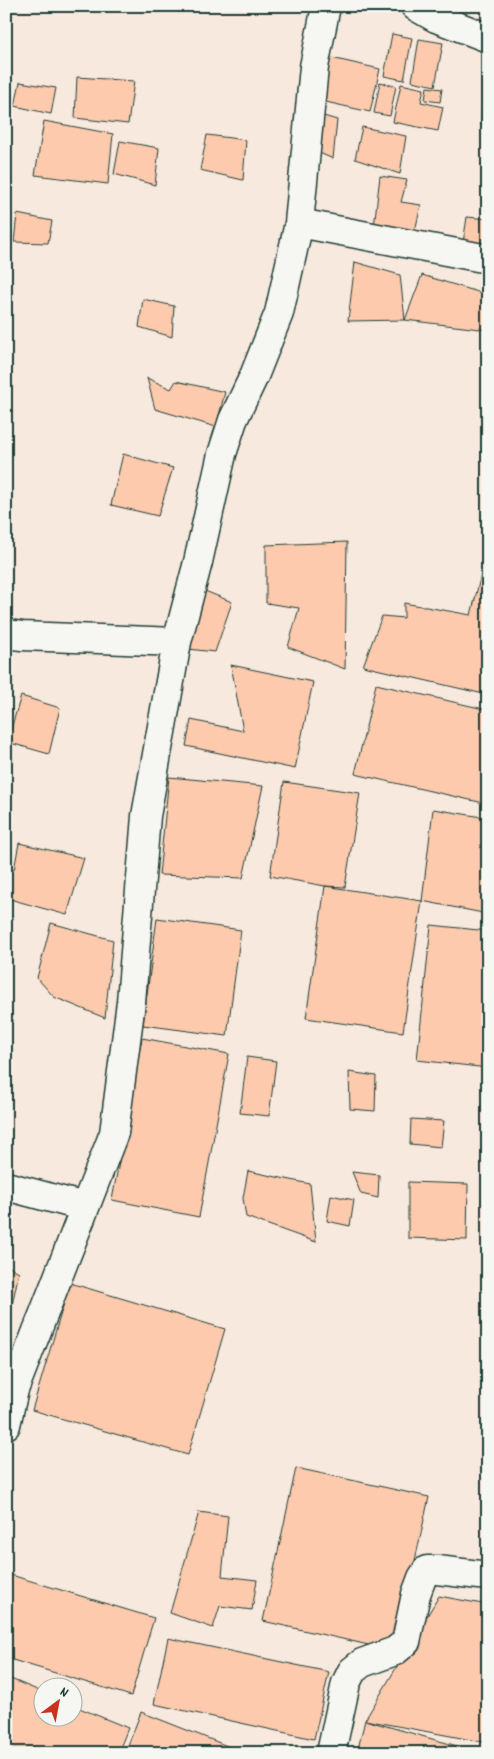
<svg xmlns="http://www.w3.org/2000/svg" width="494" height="1759" font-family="Dekko,sans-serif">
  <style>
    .building { fill: #fdcaae; stroke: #1f3d34 }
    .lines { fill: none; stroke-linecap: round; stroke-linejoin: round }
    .minor-casing { stroke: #1f3d34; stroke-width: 31 }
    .minor { stroke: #f6f6f2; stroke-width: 28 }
  </style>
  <rect width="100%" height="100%" fill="#f8e9de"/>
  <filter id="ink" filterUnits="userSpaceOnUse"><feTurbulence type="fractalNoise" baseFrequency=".02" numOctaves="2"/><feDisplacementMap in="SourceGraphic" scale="10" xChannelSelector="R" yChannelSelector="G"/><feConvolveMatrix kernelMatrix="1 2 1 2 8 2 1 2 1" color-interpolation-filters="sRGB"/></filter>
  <g filter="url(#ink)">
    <path class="building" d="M392,34L412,38L404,80L384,76Z
      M419,39L443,43L435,86L412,81Z
      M488,55V126L481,125L482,84Z
      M327,57L380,69L370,112L317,100Z
      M77,77L134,81L128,124L75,118Z
      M20,82L56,88L51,114L15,106Z
      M380,82L396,86L390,116L374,113Z
      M401,84L424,89L421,102L443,107L438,131L393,122Z
      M427,87L442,89L440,102L425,100Z
      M310,112L337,120L333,159L306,147Z
      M44,121L113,134L108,184L35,175Z
      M362,127L406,136L400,174L355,159Z
      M207,135L246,140L243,180L200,170Z
      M120,141L159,148L155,185L114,174Z
      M380,176L407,180L401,202L421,205L415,231L374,227Z
      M17,214L52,221L48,243L14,242Z
      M467,217L488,219V247L463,243Z
      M355,262L400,275L405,320L348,321Z
      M422,275L488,295V330L405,320Z
      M143,299L174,306L172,337L139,327Z
      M147,378L171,389L176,381L225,392L216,427L155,409Z
      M123,454L173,468L158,516L111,505Z
      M347,542L345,669L288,647L299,608L266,603V545Z
      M485,558L488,559V695L363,666L382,616L404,618V603L471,615Z
      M205,591L232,602L215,652L188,649L182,625Z
      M231,665L313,682L295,769L186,746L191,720L243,731Z
      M376,684L488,710V804L355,774Z
      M21,696L60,708L49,754L7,742Z
      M169,777L263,786L243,878L159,875Z
      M284,782L360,793L345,887L325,886L270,876Z
      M433,809L488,818V914L422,901Z
      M19,843L84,858L67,915L6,898V870H14Z
      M325,886L422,901L403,1032L306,1018Z
      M157,918L241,930L227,1036L143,1025Z
      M51,923L113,940L105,1018L54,997L37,978Z
      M431,925L488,931V1068L417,1060Z
      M142,1038L229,1054L199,1217L112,1200Z
      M247,1057L276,1061L269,1116L240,1113Z
      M349,1072L376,1076L375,1111L350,1109Z
      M411,1119L444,1121L441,1147L410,1144Z
      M248,1171L310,1184L316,1242L246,1217L243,1198Z
      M352,1172L379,1175L378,1198L361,1194Z
      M408,1182L468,1184L467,1240L408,1238Z
      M331,1195L354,1200L350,1226L327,1221Z
      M6,1265L19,1272L6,1333Z
      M70,1283L225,1329L188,1455L32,1410Z
      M296,1468L429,1497L395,1651L263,1621Z
      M199,1512L228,1516L222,1576L257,1580L252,1610L220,1606L213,1628L170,1613Z
      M11,1575L154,1618L131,1696L6,1658V1590Z
      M439,1596L488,1605V1743L365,1720Z
      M168,1638L329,1672L314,1739L154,1704Z
      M6,1677L42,1692V1716H72V1705L128,1728L118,1753H6Z
      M141,1712L245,1753H125Z
      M365,1720L482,1753H357Z"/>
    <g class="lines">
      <defs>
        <path id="minor" d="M415,6L436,18L488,38
          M299,223L488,259
          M6,634L22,636L177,642
          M6,1186L85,1207
          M6,1425L14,1390L114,1133L131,1002L146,816L177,642L198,562L222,454L233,420L254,376L279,313L299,223L314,67L326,6
          M331,1753L346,1683L352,1671L362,1663L395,1651L406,1642L416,1594L422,1578L427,1570H437L488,1576"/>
      </defs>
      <use href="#minor" class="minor-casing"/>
      <use href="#minor" class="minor"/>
    </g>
  </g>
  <rect width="494" height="1759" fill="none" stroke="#f6f6f2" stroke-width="25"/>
  <rect x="12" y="12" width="469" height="1734" fill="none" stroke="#1f3d34" stroke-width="2" filter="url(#ink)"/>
  <g transform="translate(58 1702) rotate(32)"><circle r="24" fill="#f6f6f2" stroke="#a0aca6"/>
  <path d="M0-4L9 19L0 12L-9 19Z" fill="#c8321e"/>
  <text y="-8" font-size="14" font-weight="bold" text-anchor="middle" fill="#1f3d34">N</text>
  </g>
</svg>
